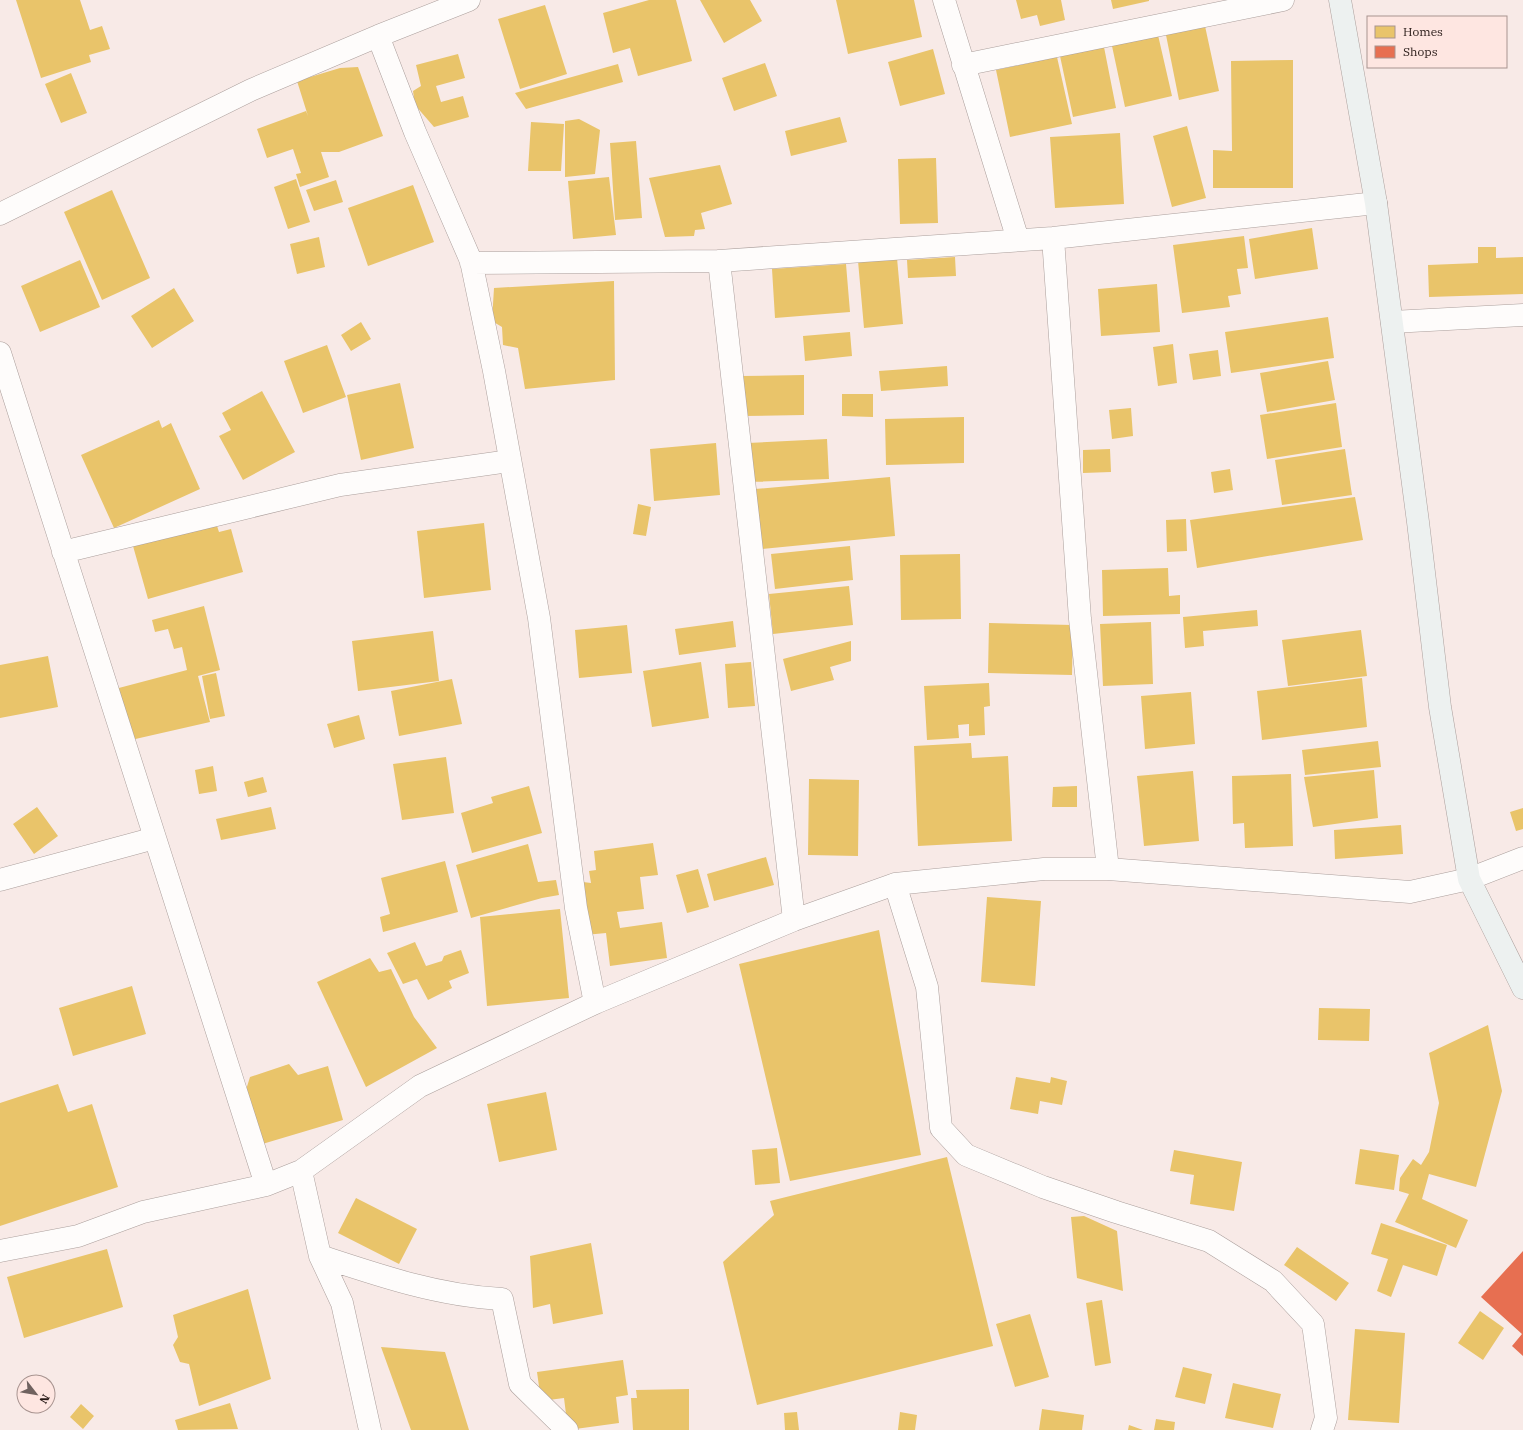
<svg xmlns="http://www.w3.org/2000/svg" width="1523" height="1430" font-family="'IBM Plex Serif',serif">
  <style>
    .homes { fill: #e9c46a }
    .shops { fill: #e76f51 }
    .lines { fill: none; stroke-linecap: round; stroke-linejoin: round }
    .street-casing { stroke: #ab9f9c; stroke-width: 23 }
    .secondary-casing { stroke: #ab9f9c; stroke-width: 23 }
    .street { stroke: #fefcfb; stroke-width: 22 }
    .secondary { stroke: #edf1f0; stroke-width: 22 }
  </style>
  <rect width="100%" height="100%" fill="#f8eae7"/>
  <path class="homes" d="M16,0H80L90,30L102,26L110,49L89,55L91,62L41,78Z
    M649,0H676L692,61L638,76L630,48L613,53L603,13Z
    M700,0H750L762,21L724,43Z
    M836,0H914L922,37L848,54Z
    M1016,0H1061L1065,20L1040,26L1037,15L1021,19Z
    M1111,0H1149V1L1113,9Z
    M545,5L567,74L520,89L498,19Z
    M1205,26L1219,91L1179,100L1166,35Z
    M1158,35L1172,96L1125,107L1112,46Z
    M1104,47L1116,108L1073,117L1060,56Z
    M933,49L945,94L900,106L888,62Z
    M458,54L465,78L436,86L441,102L463,96L469,117L434,127L415,105L413,91L421,86L416,65Z
    M1057,57L1072,124L1010,137L996,70Z
    M1293,60V188H1213V150L1232,151L1231,61Z
    M765,63L777,96L734,111L722,78Z
    M618,64L623,82L526,109L515,93Z
    M358,67L383,136L339,152H321L329,177L300,187L296,174L301,173L293,149L267,158L257,129L306,111L308,116L297,81L340,68Z
    M71,73L87,113L61,123L45,84Z
    M840,117L847,142L791,156L785,131Z
    M579,119L600,130L595,174L565,177V121Z
    M531,122L564,124L561,171H528Z
    M1187,126L1206,198L1172,207L1153,136Z
    M1120,133L1124,204L1055,208L1050,137Z
    M636,141L642,218L615,220L610,143Z
    M936,158L938,223L900,224L898,159Z
    M720,165L732,204L701,213L705,229L695,230L694,236L665,237L649,178Z
    M609,177L616,235L573,239L568,181Z
    M296,179L310,222L288,229L274,187Z
    M336,180L343,202L314,211L306,190Z
    M413,185L434,242L368,266L348,208Z
    M112,190L150,278L102,300L64,212Z
    M1312,228L1318,269L1255,279L1249,239Z
    M1244,236L1248,268L1237,269L1241,294L1228,296L1230,307L1182,313L1173,245Z
    M319,237L325,267L297,274L290,244Z
    M1478,247H1496V258L1523,257V294L1429,297L1428,265L1478,263Z
    M955,257L956,276L908,278L907,260Z
    M897,258L903,324L864,328L858,261Z
    M80,260L100,307L40,332L21,286Z
    M846,264L850,312L775,318L772,269Z
    M614,281L615,380L525,389L518,348L503,345L502,327L492,321L494,288Z
    M1157,284L1160,332L1101,336L1098,289Z
    M174,288L194,321L152,348L131,316Z
    M1328,317L1334,358L1231,373L1225,332Z
    M361,322L371,339L351,351L341,335Z
    M850,332L852,356L805,361L803,336Z
    M1173,344L1177,383L1158,386L1153,347Z
    M327,345L346,397L303,413L284,361Z
    M1218,350L1221,376L1193,380L1189,354Z
    M1328,361L1335,400L1267,412L1260,373Z
    M947,366L948,386L881,391L879,371Z
    M804,375V415L743,416L742,376Z
    M400,383L414,448L361,460L347,395Z
    M262,391L295,452L243,480L219,436L231,430L222,413Z
    M842,394H873V417L842,416Z
    M1336,403L1342,447L1267,459L1260,415Z
    M1131,408L1133,436L1112,439L1109,410Z
    M964,417V463L886,465L885,419Z
    M159,420L162,428L171,423L200,489L114,528L81,455Z
    M827,439L829,479L749,482L748,443Z
    M716,443L720,495L654,501L650,449Z
    M1110,449L1111,472L1083,473V450Z
    M1345,449L1352,495L1282,505L1275,460Z
    M1230,469L1233,490L1214,493L1211,472Z
    M890,477L895,536L761,549L755,489Z
    M1355,497L1363,540L1197,568L1190,520Z
    M638,504L651,507L646,536L633,534Z
    M1186,519L1187,551L1167,552L1166,520Z
    M216,523L219,532L231,529L243,572L148,599L133,546Z
    M484,523L491,590L424,598L417,531Z
    M850,546L853,580L775,589L771,554Z
    M960,554L961,619L901,620L900,555Z
    M1168,568L1169,596L1180,595V614L1103,616L1102,570Z
    M849,586L853,625L773,634L769,594Z
    M204,606L220,670L198,676L210,722L131,740L115,689L187,670L182,647L174,649L168,629L155,632L152,620Z
    M1257,610L1258,626L1203,631L1204,646L1185,648L1183,617Z
    M733,621L736,647L679,655L675,629Z
    M1151,622L1153,684L1103,686L1100,624Z
    M989,623L1073,625L1072,675L988,673Z
    M627,625L632,673L579,678L575,630Z
    M1361,630L1367,676L1288,686L1282,640Z
    M433,631L439,681L358,691L352,641Z
    M851,641V661L830,667L834,680L791,691L783,659Z
    M48,656L58,707L0,718V665Z
    M701,662L709,718L652,727L643,671Z
    M751,662L755,706L728,708L725,664Z
    M216,673L225,716L210,719L202,676Z
    M1362,678L1367,727L1262,740L1257,691Z
    M452,679L462,724L399,736L391,691Z
    M989,683L990,706L984,707L985,735L969,736V724L958,725L959,738L927,740L924,686Z
    M1191,692L1195,744L1145,749L1141,696Z
    M359,715L365,739L334,748L327,724Z
    M1378,741L1381,767L1305,775L1302,750Z
    M971,743L972,758L1008,756L1012,841L918,846L914,746Z
    M446,757L454,813L402,820L393,764Z
    M213,766L217,791L199,794L195,770Z
    M1374,770L1378,818L1313,827L1304,777Z
    M1193,771L1199,841L1144,846L1137,776Z
    M1291,774L1293,846L1245,848L1244,823L1233,824L1232,776Z
    M263,777L267,792L248,797L244,782Z
    M809,779L859,780L858,856L808,855Z
    M529,786L542,833L472,853L461,813L493,803L491,797Z
    M1077,786V807H1052L1053,787Z
    M37,807L58,836L34,854L13,824Z
    M271,807L276,829L221,840L216,819Z
    M1523,808V829L1516,831L1510,812Z
    M1401,825L1403,854L1335,859L1334,830Z
    M653,843L658,875L640,877L644,909L617,912L620,928L662,922L667,958L610,966L606,933L585,935L583,882L591,883L589,871L596,870L594,851Z
    M528,844L538,882L556,880L559,895L542,898L471,918L456,865Z
    M766,857L774,885L714,901L707,874Z
    M445,861L458,912L383,932L380,917L390,914L381,878Z
    M698,869L709,907L687,913L676,875Z
    M987,897L1041,901L1035,986L981,982Z
    M560,909L569,998L487,1006L480,917Z
    M879,930L921,1155L790,1181L739,964Z
    M415,942L426,966L442,961L444,956L461,950L469,973L449,981L452,988L428,1000L417,979L403,984L387,953Z
    M370,958L379,972L391,969L414,1017L437,1048L366,1087L317,982Z
    M132,986L146,1034L73,1056L59,1008Z
    M1319,1008L1370,1009L1369,1041L1318,1040Z
    M1488,1025L1502,1091L1476,1187L1429,1174L1422,1199L1468,1220L1456,1248L1395,1222L1409,1194L1399,1191L1400,1178L1413,1159L1421,1165L1429,1152L1439,1103L1429,1053Z
    M289,1064L298,1075L328,1066L343,1120L259,1145L245,1093L250,1077Z
    M1016,1077L1050,1083L1051,1077L1067,1081L1062,1105L1040,1101L1038,1114L1010,1109Z
    M58,1084L68,1112L92,1104L118,1187L0,1226V1103Z
    M546,1092L557,1150L499,1162L487,1104Z
    M777,1148L780,1183L755,1185L752,1150Z
    M1360,1149L1399,1155L1394,1190L1355,1184Z
    M1174,1150L1242,1162L1234,1211L1190,1204L1194,1175L1170,1171Z
    M947,1157L993,1346L757,1405L723,1262L774,1215L770,1201Z
    M356,1198L417,1229L399,1264L338,1233Z
    M1084,1216L1117,1231L1123,1291L1077,1278L1071,1217Z
    M1381,1223L1447,1245L1437,1276L1403,1265L1391,1297L1377,1291L1388,1259L1371,1254Z
    M591,1243L603,1314L553,1324L550,1304L533,1308L530,1256Z
    M1297,1247L1349,1283L1336,1301L1284,1265Z
    M107,1249L123,1307L24,1338L7,1277Z
    M248,1289L271,1379L199,1406L189,1364L180,1362L173,1345L178,1337L173,1315Z
    M1102,1300L1111,1363L1095,1366L1086,1303Z
    M1480,1311L1504,1328L1483,1360L1458,1343Z
    M1030,1314L1049,1377L1015,1387L996,1324Z
    M1355,1329L1405,1333L1399,1423L1348,1420Z
    M381,1347L445,1352L469,1430H411Z
    M623,1360L628,1395L616,1397L619,1423L568,1430L564,1398L541,1401L537,1372Z
    M1183,1367L1212,1374L1205,1404L1175,1397Z
    M1233,1383L1281,1394L1273,1428L1225,1418Z
    M689,1389V1430H633L631,1398H637L636,1390Z
    M230,1403L238,1429L178,1430L175,1420Z
    M81,1404L94,1416L83,1429L70,1417Z
    M1042,1409L1084,1415L1082,1430H1039Z
    M797,1412L799,1430H785L784,1413Z
    M900,1412L917,1415L915,1430H898Z
    M1156,1419L1175,1422L1174,1430H1154Z
    M1129,1425L1143,1430H1128Z"/>
  <path class="shops" d="M1523,1251V1356L1512,1346L1522,1334L1481,1297Z"/>
  <g class="lines">
    <defs>
      <path id="street" d="M944,0L1018,240
        M378,36L415,132L471,261L494,371L539,618L576,908L595,1003
        M963,65L1283,0
        M0,214L251,90L378,36L469,0
        M1053,238L1080,619L1108,869
        M719,261L794,920
        M471,263L719,261L1053,238L1376,203
        M1392,322L1523,315
        M0,353L266,1185
        M63,552L340,485L510,461
        M0,880L155,838
        M895,884L927,987L941,1128L966,1155L1043,1187L1116,1212L1209,1241L1273,1281L1313,1324L1326,1418L1322,1430
        M301,1171L320,1256L342,1303L370,1430
        M0,1251L78,1236L143,1212L266,1185L301,1171L420,1086L595,1003L794,920L895,884L1044,869H1108L1410,892L1469,879L1523,858
        M320,1256C380,1276 440,1296 502,1299L520,1384L567,1430"/>
      <path id="secondary" d="M1340,0L1376,203L1418,522L1440,707L1469,879L1523,988"/>
    </defs>
    <use href="#street" class="street-casing"/>
    <use href="#secondary" class="secondary-casing"/>
    <use href="#street" class="street"/>
    <use href="#secondary" class="secondary"/>
  </g>
  <rect x="1367" y="16" width="140" height="52" fill="#fee6e1" stroke="#a89490"/>
  <rect x="1375" y="26" width="20" height="12" fill="#e9c46a" stroke="#a89490"/>
  <text x="1403" y="36" font-size="12" fill="#271916">Homes</text>
  <rect x="1375" y="46" width="20" height="12" fill="#e76f51" stroke="#a89490"/>
  <text x="1403" y="56" font-size="12" fill="#271916">Shops</text>
  <g transform="translate(36 1394) rotate(121)"><circle r="19" fill="#fee6e1" stroke="#a89490"/>
  <path d="M0-3L7 15L0 10L-7 15Z" fill="#70625f"/>
  <text y="-6" font-size="11" font-weight="bold" text-anchor="middle" fill="#271916">N</text>
  </g>
</svg>
